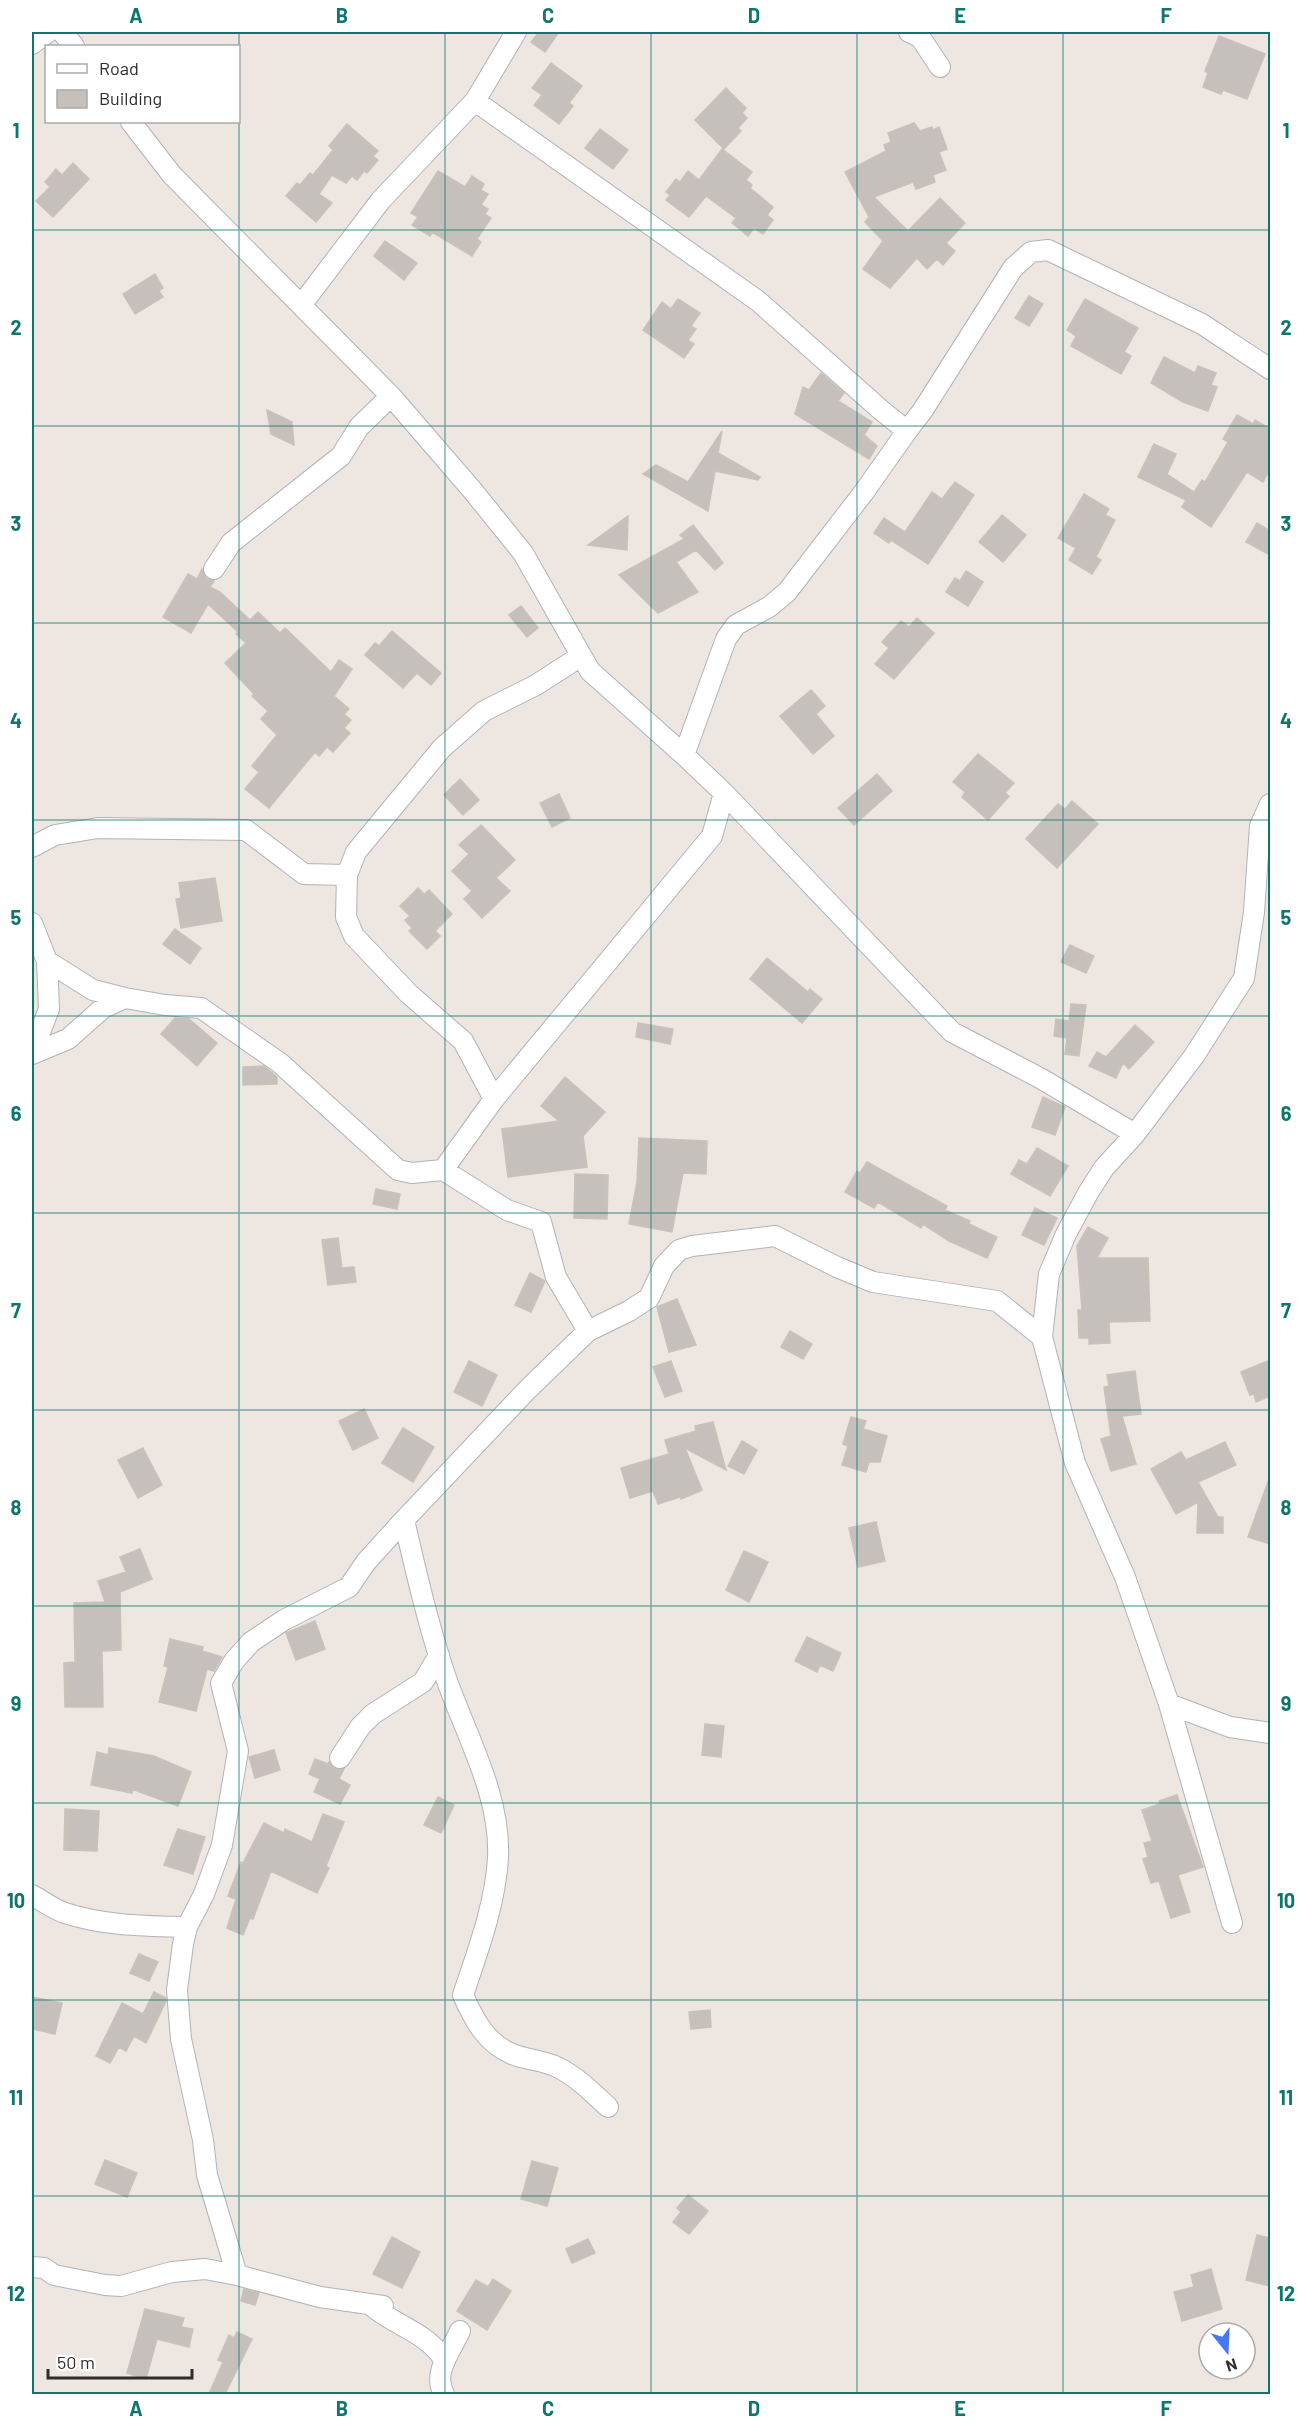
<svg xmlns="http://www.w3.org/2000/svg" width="1302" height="2426" font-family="Barlow,sans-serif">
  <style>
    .building { fill: #c6c0bc; stroke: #c9c2b9; stroke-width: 1.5 }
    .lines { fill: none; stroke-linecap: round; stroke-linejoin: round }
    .minor-casing { stroke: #b0b3bc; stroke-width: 22 }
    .minor { stroke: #fff; stroke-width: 20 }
    .grid { fill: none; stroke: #0f766e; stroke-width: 1.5; stroke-opacity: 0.55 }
    .neatline { fill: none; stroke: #0f766e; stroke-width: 2 }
    .grid-label { font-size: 20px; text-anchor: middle; font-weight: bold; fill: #0f766e }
  </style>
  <rect width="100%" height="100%" fill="#eee6e0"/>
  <path class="building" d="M539,32H559L545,52L531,42Z
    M1219,36L1265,54L1247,99L1223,90L1221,94L1203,87L1208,73L1205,71Z
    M551,63L582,86L569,103L573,106L559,124L534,105L542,95L532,88Z
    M726,88L746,108L742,113L747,118L738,128L741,131L724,149L695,120Z
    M914,123L920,131L932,127L933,130L939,127L947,149L939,152L946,170L933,175L935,182L916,189L913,182L874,197L908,231L940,198L965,223L946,243L955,251L943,265L937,259L927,269L917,258L890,288L863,269L883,241L865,222L869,217L845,172L886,151L884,145L891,142L888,133Z
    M347,124L378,151L373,156L378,160L367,173L364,171L357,180L352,176L346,183L332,175L319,194L332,203L316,222L286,196L297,183L300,185L310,173L313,175L333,150L329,146Z
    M600,129L628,150L613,169L585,148Z
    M722,149L752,172L746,180L752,185L750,188L773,207L767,215L773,220L763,234L754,228L748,236L732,223L736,218L706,196L689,217L666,200L670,195L666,192L676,179L680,182L688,171L699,180Z
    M73,163L89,179L53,217L36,201L50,187L45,182L56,169L62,175Z
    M438,171L465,187L472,176L484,184L481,190L488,194L481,205L488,209L485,214L491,218L477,239L481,242L472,256L432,232L430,236L412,225L418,217L411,213Z
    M385,241L417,263L404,280L374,256Z
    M155,274L163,288L159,291L163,297L135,314L123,294Z
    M1029,296L1043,304L1029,326L1015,318Z
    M678,299L700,313L691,326L696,329L688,340L694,344L684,358L643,330L662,302L671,309Z
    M1085,299L1138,328L1124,352L1131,356L1121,374L1071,346L1076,336L1067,330Z
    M1164,357L1195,373L1198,366L1216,373L1211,385L1217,387L1208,411L1183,402L1151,383Z
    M821,373L844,393L838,401L872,422L864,435L877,446L869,459L795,414L803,387L809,390Z
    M267,410L292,422L294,445L271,434Z
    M1237,415L1253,424L1255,420L1270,429V469L1263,482L1247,472L1211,527L1182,507L1186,500L1138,477L1154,444L1176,454L1167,474L1194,492L1202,480L1205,482L1228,442L1223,439Z
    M722,431L718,453L760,477L758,480L715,471L708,511L643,474L656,465L688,482Z
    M955,482L974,495L928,564L891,540L889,543L874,533L884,518L905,532L932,492L942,499Z
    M1084,494L1109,509L1105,515L1115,520L1096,557L1101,560L1092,574L1069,560L1076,548L1058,538Z
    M1002,515L1026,535L1003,562L979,542Z
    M628,516L627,550L588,545Z
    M1257,523L1270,531V555L1246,542Z
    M693,525L723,563L715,570L696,550L676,562L698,592L658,613L619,575L684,539L680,535Z
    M202,569L207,579L214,581L210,587L220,592L250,620L258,612L280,633L285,628L331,672L339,660L352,669L334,696L349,709L344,714L351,720L344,728L350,733L333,752L327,747L319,756L315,752L269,808L245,789L259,772L252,766L277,735L261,719L268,711L252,696L254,694L225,663L246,643L236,634L238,632L208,604L191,633L163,617L188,574L197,579Z
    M966,571L983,582L968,606L946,592L955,578L960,581Z
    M521,606L538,628L527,637L509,615Z
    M917,618L934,633L894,679L875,664L889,648L882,642L901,621L909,627Z
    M392,631L441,673L431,685L417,673L403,688L365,655L375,643L379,646Z
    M811,690L825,706L816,714L834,736L813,754L780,716Z
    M978,754L1014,783L1005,793L1009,796L988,820L962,797L965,792L953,782Z
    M877,774L892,791L854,825L838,808Z
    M460,779L479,800L463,815L444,795Z
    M559,794L570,818L552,827L540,803Z
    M1072,801L1098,824L1057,868L1026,839L1058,804L1065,809Z
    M481,825L515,860L496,878L510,891L482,918L464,899L472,891L452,871L469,854L459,845Z
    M215,878L222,921L181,928L176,899L181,898L179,883Z
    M418,888L424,894L429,890L452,914L435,931L440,936L427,949L409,931L412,928L405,920L410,916L400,906Z
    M175,929L201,948L190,964L163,944Z
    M1070,945L1094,956L1086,973L1061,962Z
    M767,958L808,992L810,989L822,999L802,1023L750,979Z
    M1071,1004L1086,1005L1079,1056L1065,1054L1067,1038L1054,1036L1056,1019L1069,1021Z
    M175,1018L189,1019L217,1043L197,1066L161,1034Z
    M638,1023L673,1029L670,1044L636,1037Z
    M1135,1025L1154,1042L1129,1069L1123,1063L1116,1078L1089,1066L1097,1052L1106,1057Z
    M264,1066L277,1077V1084L243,1085V1067Z
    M565,1077L605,1112L583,1136L587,1167L508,1177L502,1129L559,1121L541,1106Z
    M1043,1097L1065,1107L1055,1135L1032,1127Z
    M639,1138L707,1141L706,1174L683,1173L672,1232L629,1224L637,1182Z
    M1037,1148L1068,1166L1050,1196L1011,1174L1019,1160L1027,1164Z
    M867,1162L947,1206L945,1210L970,1221L969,1224L997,1237L987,1258L949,1241L923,1224L921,1228L878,1202L874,1208L845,1192L857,1171L860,1173Z
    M575,1174L608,1175L607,1219L574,1218Z
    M376,1189L400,1194L397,1209L373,1204Z
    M1035,1208L1057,1218L1044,1245L1022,1235Z
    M1088,1227L1108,1238L1097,1258H1148L1150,1321L1109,1322L1110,1343L1089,1344V1338H1079L1078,1310H1082L1077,1246Z
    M338,1238L342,1268L354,1267L356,1282L328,1285L322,1240Z
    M530,1273L545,1281L531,1312L515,1305Z
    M677,1299L696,1345L669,1352L657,1307Z
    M790,1331L812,1344L803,1359L781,1347Z
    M1270,1360V1396L1256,1402L1254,1394L1250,1395L1241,1372Z
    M469,1361L497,1375L482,1406L454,1392Z
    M671,1361L682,1391L665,1397L653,1367Z
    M1135,1371L1141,1414L1122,1416L1136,1464L1111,1471L1101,1439L1111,1436L1104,1387L1109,1386L1107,1375Z
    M364,1409L378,1438L353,1450L339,1421Z
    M851,1417L866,1421L863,1429L887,1436L880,1462H869L866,1472L842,1465L848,1446L843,1444Z
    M713,1422L726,1470L685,1448L702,1490L681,1499L680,1497L658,1504L653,1491L630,1498L621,1468L669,1454L665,1440L696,1431L695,1426Z
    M403,1428L434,1447L413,1482L382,1463Z
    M742,1441L757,1450L744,1474L728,1466Z
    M1225,1442L1236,1465L1198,1482L1218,1517H1223V1533H1197L1198,1502L1176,1514L1151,1469L1181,1452L1186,1460Z
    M143,1448L162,1485L138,1498L118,1460Z
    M1269,1479L1270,1480V1532L1267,1543L1248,1537Z
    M876,1522L885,1561L858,1567L849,1528Z
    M140,1549L152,1579L120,1592L121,1650L102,1651L103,1707H65L64,1663L75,1662L74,1603L105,1602L98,1581L126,1572L120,1557Z
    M744,1551L768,1562L749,1602L726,1590Z
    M315,1621L325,1649L296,1660L286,1633Z
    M807,1637L841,1653L833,1671L820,1665L817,1672L795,1661Z
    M170,1639L203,1647L202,1651L222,1657L214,1671L207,1669L196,1711L159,1702L168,1667L164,1666Z
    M705,1724L724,1726L721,1757L702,1755Z
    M109,1748L154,1756L191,1772L178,1806L132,1789V1793L91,1785L97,1752L108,1755Z
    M274,1750L280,1770L255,1778L249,1757Z
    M315,1759L328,1764L329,1762L334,1768L344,1769L339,1779L350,1785L340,1804L314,1792L320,1779L309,1774Z
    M1177,1795L1203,1867L1178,1875L1190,1912L1171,1918L1159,1881L1151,1883L1143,1859L1148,1857L1144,1843L1152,1841L1142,1810L1160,1804L1159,1801Z
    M438,1797L454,1805L441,1833L424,1825Z
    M65,1809L99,1811L97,1851L64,1850Z
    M323,1814L344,1822L326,1866L329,1868L317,1893L271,1871L253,1919L250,1918L243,1935L227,1928L236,1899L228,1896L241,1862L243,1863L264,1823L284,1833L285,1829L312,1842Z
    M178,1829L205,1837L193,1874L164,1865Z
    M139,1954L158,1962L149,1981L130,1973Z
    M154,1992L166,1998V2001L146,2043L134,2036L126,2051L119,2047L110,2063L96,2056L122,2003L143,2014Z
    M32,1997L62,2003L55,2034L32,2029Z
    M710,2010L711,2027L691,2029L689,2012Z
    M105,2160L137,2173L127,2197L95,2184Z
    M532,2161L558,2168L547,2206L521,2199Z
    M688,2195L708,2211L689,2234L673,2222L681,2212L677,2208Z
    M1257,2235L1270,2238V2286L1246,2280Z
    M392,2237L420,2252L402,2288L373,2274Z
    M588,2239L595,2253L572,2263L566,2249Z
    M1211,2269L1222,2309L1182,2321L1174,2292L1194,2287L1191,2275Z
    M493,2279L511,2291L487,2330L457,2311L476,2280L488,2287Z
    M244,2289L259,2293L255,2305L241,2301Z
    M145,2309L184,2318L181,2327L193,2329L189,2347L157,2339L146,2379L127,2373Z
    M237,2332L252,2339L225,2394H209L223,2362L218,2360L229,2335L234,2338Z"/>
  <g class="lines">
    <defs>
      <path id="minor" d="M62,32L74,46
        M909,32L920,37L940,67
        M32,44L48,32
        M475,101L758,301L881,410L907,431L923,410L1013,268L1031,252L1048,250L1202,324L1270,369
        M131,122L172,175L391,396L473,491L523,553L590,671L684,755L724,793L952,1032L1040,1078L1135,1134
        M302,304L381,200L475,101L516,32
        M214,569L231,543L341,456L359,427L391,396
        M581,656L536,685L484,711L442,748L356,852L347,875L346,917L354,936L409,994L463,1041L494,1099L443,1170L507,1210L541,1222L556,1277L588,1331
        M684,755L726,639L736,625L769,607L787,592L864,492L907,431
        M32,847L55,835L98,828L246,830L304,874L347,875
        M32,923L47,961L49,1009L32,1053
        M47,961L93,990L125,998
        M32,1054L68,1039L103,1008L125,998L165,1005L201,1008L280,1063L398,1170L412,1173L443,1170
        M494,1099L712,836L724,793
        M404,1520C416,1572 428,1624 445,1675C465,1734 501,1794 498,1858C495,1906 478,1950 463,1995C474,2020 486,2043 512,2054C526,2060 543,2060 557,2067C576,2076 593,2093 608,2107
        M1169,1704L1230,1727L1270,1733
        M340,1758L360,1727L373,1714L423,1682L439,1655
        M32,1895C43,1901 53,1909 65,1913C105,1926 146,1926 187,1927
        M1232,1923L1169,1704L1125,1577L1075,1463L1042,1337L1049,1274L1066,1234L1088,1193L1104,1168L1135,1134L1194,1056L1244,978L1254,912L1260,826L1270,804
        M32,2267L44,2268L54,2275L105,2285L121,2286L172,2272L205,2269L237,2275
        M372,2306C397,2327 427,2332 445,2361
        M383,2306L320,2297L237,2275L207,2175L203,2140L181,2039L177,1990L183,1944L187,1927L204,1894L222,1845L238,1751L221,1683L234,1661L251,1642L284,1620L349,1587L366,1562L404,1520L528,1389L588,1331L629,1311L649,1298L664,1266L679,1250L692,1246L775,1236L837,1267L873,1282L997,1301L1042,1337
        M444,2394C432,2373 451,2351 460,2331"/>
    </defs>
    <use href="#minor" class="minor-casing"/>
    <use href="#minor" class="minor"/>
  </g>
  <path class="grid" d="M239,32V2394M445,32V2394M651,32V2394M857,32V2394M1063,32V2394M32,230H1270M32,426H1270M32,623H1270M32,820H1270M32,1016H1270M32,1213H1270M32,1410H1270M32,1606H1270M32,1803H1270M32,2000H1270M32,2196H1270"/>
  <rect width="1302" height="2426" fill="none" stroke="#ffffff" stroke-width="66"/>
  <rect x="45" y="45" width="195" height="78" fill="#ffffff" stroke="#ababab" stroke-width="1.5"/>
  <rect x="57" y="64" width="30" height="9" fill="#ffffff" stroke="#ababab" stroke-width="1.5"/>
  <text x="99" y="75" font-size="18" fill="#2d2d2d">Road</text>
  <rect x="57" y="90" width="30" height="18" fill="#c6c0bc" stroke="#ababab" stroke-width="1.5"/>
  <text x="99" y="105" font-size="18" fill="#2d2d2d">Building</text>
  <g transform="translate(1227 2351) rotate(162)"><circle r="28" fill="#ffffff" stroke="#ababab" stroke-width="1.5"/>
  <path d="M0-4.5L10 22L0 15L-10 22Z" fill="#4678f4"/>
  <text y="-9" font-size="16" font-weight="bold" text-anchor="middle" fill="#2d2d2d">N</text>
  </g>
  <path d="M48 2369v9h144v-9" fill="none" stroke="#2d2d2d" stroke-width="3"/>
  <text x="57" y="2369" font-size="18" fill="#2d2d2d" stroke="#ffffff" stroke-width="4.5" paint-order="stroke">50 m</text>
  <rect x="33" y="33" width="1236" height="2360" class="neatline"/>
  <g class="grid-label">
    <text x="136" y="23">A</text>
    <text x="342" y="23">B</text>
    <text x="548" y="23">C</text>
    <text x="754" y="23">D</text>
    <text x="960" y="23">E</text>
    <text x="1166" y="23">F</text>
    <text x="16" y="138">1</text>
    <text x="1286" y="138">1</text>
    <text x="16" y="335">2</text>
    <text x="1286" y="335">2</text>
    <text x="16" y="531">3</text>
    <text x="1286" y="531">3</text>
    <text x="16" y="728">4</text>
    <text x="1286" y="728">4</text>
    <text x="16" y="925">5</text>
    <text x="1286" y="925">5</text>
    <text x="16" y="1121">6</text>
    <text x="1286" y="1121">6</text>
    <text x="16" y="1318">7</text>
    <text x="1286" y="1318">7</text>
    <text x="16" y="1515">8</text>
    <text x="1286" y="1515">8</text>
    <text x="16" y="1711">9</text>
    <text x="1286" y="1711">9</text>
    <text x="16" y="1908">10</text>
    <text x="1286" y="1908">10</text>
    <text x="16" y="2105">11</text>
    <text x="1286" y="2105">11</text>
    <text x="16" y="2301">12</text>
    <text x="1286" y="2301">12</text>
    <text x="136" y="2416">A</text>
    <text x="342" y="2416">B</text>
    <text x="548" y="2416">C</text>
    <text x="754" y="2416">D</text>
    <text x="960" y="2416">E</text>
    <text x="1166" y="2416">F</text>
  </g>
</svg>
